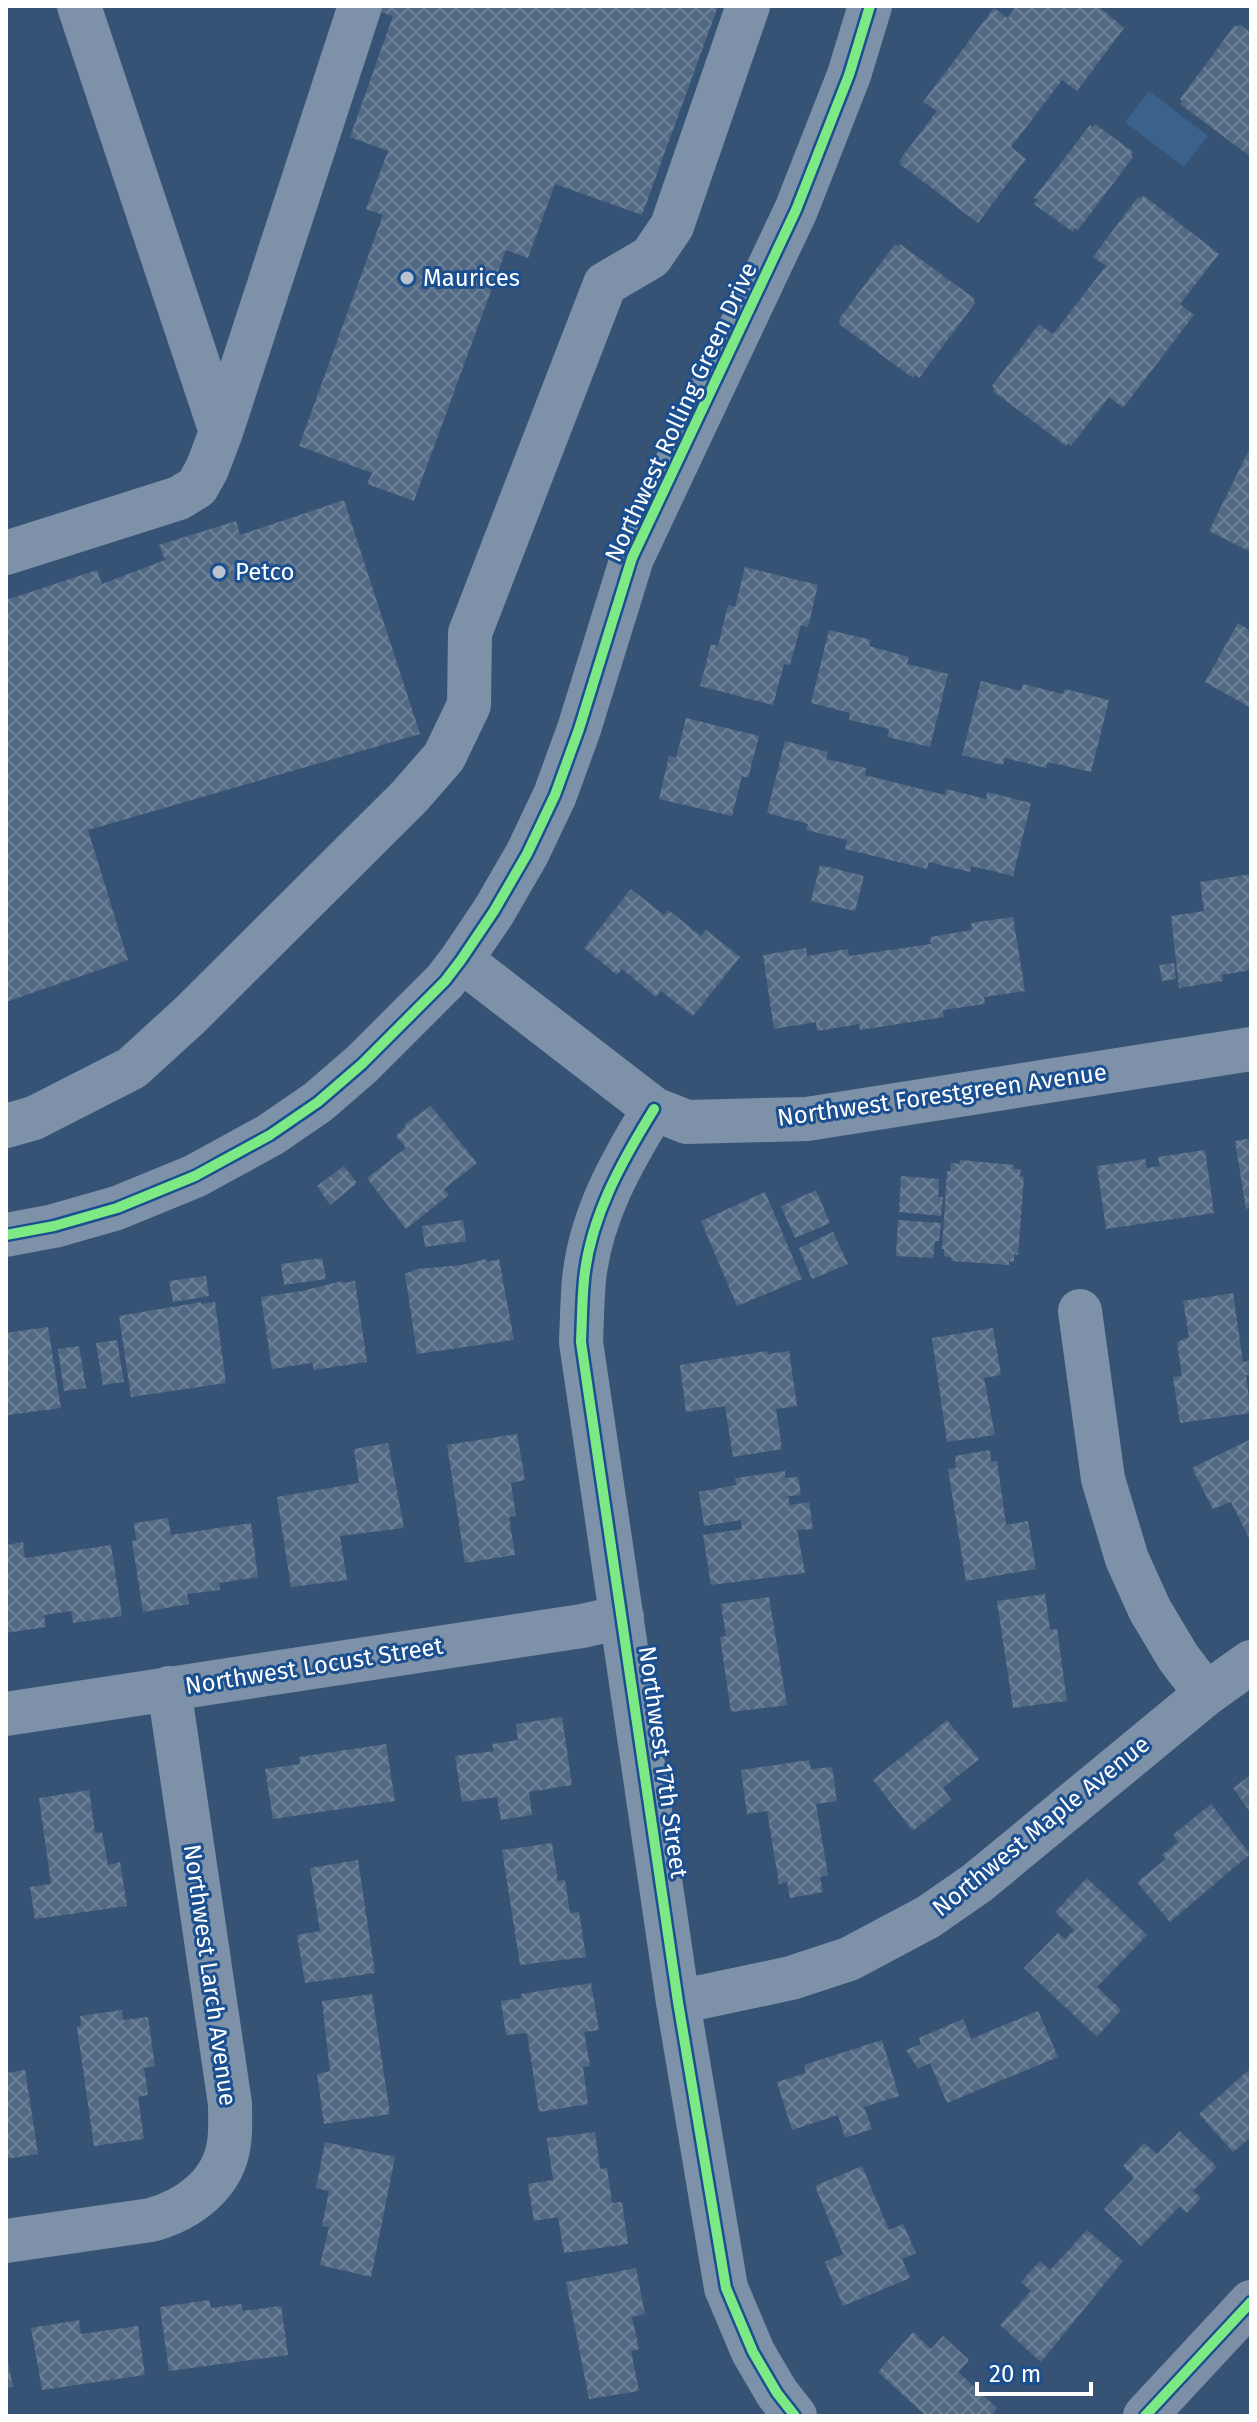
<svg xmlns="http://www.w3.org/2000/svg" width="1257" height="2422" font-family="'Fira Sans',sans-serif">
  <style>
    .water { fill: #3b618d }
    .building { fill: url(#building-cross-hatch) }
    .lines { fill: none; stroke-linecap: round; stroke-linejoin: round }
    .minor { stroke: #7d92a8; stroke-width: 44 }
    .major { stroke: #7d8ea7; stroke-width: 44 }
    .cycleway-casing { stroke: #1b4f8f; stroke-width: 15 }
    .cycleway { stroke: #7ce984; stroke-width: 10 }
    .poi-dot { fill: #b9c2ce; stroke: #1b4f8f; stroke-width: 3 }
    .labels { text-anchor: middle; stroke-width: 6; stroke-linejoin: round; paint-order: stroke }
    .poi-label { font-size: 24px; fill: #fff; stroke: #1b4f8f; text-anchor: start }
    .street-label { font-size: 24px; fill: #fff; stroke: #1b4f8f }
  </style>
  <defs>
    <pattern id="building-cross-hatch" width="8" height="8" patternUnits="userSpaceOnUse" patternTransform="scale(2)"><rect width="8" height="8" fill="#526984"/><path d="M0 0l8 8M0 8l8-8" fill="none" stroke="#6c8096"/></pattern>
  </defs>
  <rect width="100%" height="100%" fill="#365274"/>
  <path class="water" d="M1149,91L1208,136L1184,167L1125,122Z"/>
  <path class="building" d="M379,6H718L642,215L555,184L528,258L506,250L414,501L367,484L372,473L299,446L383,215L366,209L388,151L350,137L393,16L377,11Z
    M1016,6H1098L1124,28L1077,91L1062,80L1011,147L1026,159L978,223L900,164L902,162L899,161L937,111L923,102L994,8L1008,18Z
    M1235,25L1238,27L1240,25L1251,33V157L1180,104L1183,102L1180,99Z
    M1095,124L1133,152L1131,155L1133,157L1078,230L1075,228L1073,232L1034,204L1038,200L1034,198L1090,125L1093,127Z
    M1143,195L1219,254L1180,304L1194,315L1123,408L1109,397L1071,446L1068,443L1066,446L993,391L995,389L992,386L1039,324L1053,334L1106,266L1093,257L1138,197L1141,199Z
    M895,244L898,246L900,244L975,299L973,301L975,303L919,378L915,375L913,378L839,324L840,318Z
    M1251,446V552L1209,531Z
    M344,500L420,734L88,830L128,960L6,1002V600L97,570L102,584L165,560L159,545L236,521L240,535Z
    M745,567L818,585L808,627L801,625L790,665L784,664L773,705L700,686L711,644L718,646L728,605L735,607Z
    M1238,623L1251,631V708L1205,682Z
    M829,630L871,640L869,646L909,657L907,664L948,674L930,747L887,737L889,729L849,720L850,713L811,703Z
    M981,681L1021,691L1023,684L1063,694L1065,689L1109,700L1091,772L1048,762L1046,768L1005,758L1003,765L962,755Z
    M686,718L759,736L748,778L742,776L732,816L659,799L669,756L676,758Z
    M785,741L828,752L826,759L866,768L865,775L945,795L946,789L986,799L987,792L1031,803L1013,876L971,866L970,872L929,862L927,869L845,849L847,840L806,830L808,824L767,813Z
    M820,865L864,876L855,911L811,901Z
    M1251,874V970L1222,975L1223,981L1179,988L1171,916L1204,911L1200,882Z
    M631,889L664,915L668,910L701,936L706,930L740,957L693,1016L661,991L656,997L622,969L617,975L584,948Z
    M1013,917L1025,991L984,997L985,1004L943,1010L944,1017L860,1030L859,1024L817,1031L816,1022L774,1029L763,955L806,948L807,956L848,949L849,956L931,944L930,937L972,930L971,923Z
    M1174,963L1176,979L1162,981L1159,965Z
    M431,1106L477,1163L444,1189L449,1195L406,1229L367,1178L406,1148L396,1136L406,1126L405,1124Z
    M1251,1138V1208L1246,1209L1235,1141Z
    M1205,1150L1214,1213L1106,1229L1097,1166L1145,1159L1147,1168L1160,1166L1158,1157Z
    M960,1160L1014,1165V1169H1021L1020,1176L1024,1177L1018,1255L1014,1254V1262L1009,1261V1265L952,1261L951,1257L944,1256V1249H942L947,1171H950L951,1163L960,1164Z
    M344,1166L357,1183L330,1205L317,1186Z
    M901,1176L939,1179L938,1197H943L941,1216L899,1212Z
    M816,1190L830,1223L795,1238L781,1206Z
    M765,1192L802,1279L737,1306L701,1221Z
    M463,1220L466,1241L425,1247L422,1226Z
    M898,1220L941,1223L939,1241H935L933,1258L896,1256Z
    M833,1232L848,1264L812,1279L799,1248Z
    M322,1258L326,1279L284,1285L281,1264Z
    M486,1259L487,1262L499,1259L514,1340L417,1354L405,1274L417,1269L462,1265Z
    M206,1276L209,1296L173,1302L169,1281Z
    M342,1281L343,1283L355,1281L367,1362L314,1370L312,1363L272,1369L261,1297L302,1291Z
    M1233,1293L1243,1362L1250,1361L1251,1375H1246L1251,1413L1180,1423L1173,1377L1182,1376L1177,1342L1189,1337L1183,1301Z
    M201,1302V1304L215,1302L226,1383L131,1397L119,1316Z
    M48,1327L61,1408L8,1415L6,1333Z
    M993,1328L1001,1375L984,1378L995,1435L947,1442L932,1338Z
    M117,1340L124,1382L103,1385L96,1343Z
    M79,1346L86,1388L64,1391L58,1349Z
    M767,1351L768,1354L789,1351L797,1406L776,1409L782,1449L733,1457L725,1406L686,1412L680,1365Z
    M517,1434L525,1480L511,1483L516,1516L509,1517L515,1555L465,1563L447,1445Z
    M1251,1439V1542L1231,1502L1213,1509L1192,1468Z
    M388,1443L404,1528L340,1536L347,1580L291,1587L277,1497L359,1483L354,1449Z
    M990,1450L991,1462L997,1461L1006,1525L1028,1521L1036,1569L966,1581L948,1469L956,1468L955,1456Z
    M785,1471V1478L798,1477L801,1495L788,1496L790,1505L809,1502L813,1529L797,1530L805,1573L711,1585L703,1535L742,1529L741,1520L704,1526L699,1492L736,1485L735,1478Z
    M168,1518L171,1535L251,1523L258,1577L219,1583L220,1590L187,1594L189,1604L143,1612L132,1541L136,1540L134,1523Z
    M23,1542L25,1558L111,1545L122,1616L73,1623L71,1611L44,1615L46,1627L6,1633V1545Z
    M1045,1594L1050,1630L1057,1629L1067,1701L1013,1708L997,1601Z
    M769,1597L787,1705L731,1712L720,1637L726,1636L721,1604Z
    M562,1717L572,1785L529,1792L532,1815L501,1820L497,1797L462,1802L455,1756L494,1751L492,1744L518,1740L516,1724Z
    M947,1720L979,1759L943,1788L951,1800L913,1831L873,1780Z
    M386,1744L395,1801L273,1819L265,1769L300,1764L299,1757Z
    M809,1760L811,1769L832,1767L837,1801L816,1804L828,1875L820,1877L823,1892L790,1898L787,1882L779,1884L767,1811L747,1814L741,1770Z
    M1251,1775V1813L1233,1788Z
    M89,1790L95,1833L102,1832L108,1865L120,1862L127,1906L35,1919L30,1887L51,1884L39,1798Z
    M1211,1804L1250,1854L1170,1922L1137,1882L1166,1859L1162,1855L1178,1842L1173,1835Z
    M552,1843L558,1881L565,1880L570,1913L579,1912L586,1957L520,1965L502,1850Z
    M358,1860L375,1973L305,1983L297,1935L320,1931L310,1868Z
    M1087,1878L1147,1935L1097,1987L1121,2010L1097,2037L1024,1968L1058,1933L1065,1939L1074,1930L1055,1912Z
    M591,1983L599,2030L584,2032L590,2066L583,2067L588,2104L539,2112L527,2033L506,2035L501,2001L522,1998L521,1994Z
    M372,1994L390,2114L324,2124L317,2074L330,2071L322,2001Z
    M122,2010L123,2020L148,2017L155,2066L144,2068L148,2095L138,2097L144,2139L94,2146L77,2027L81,2026L80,2016Z
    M1038,2011L1058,2057L947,2103L930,2063L918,2069L906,2050L921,2044L919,2038L963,2019L971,2039Z
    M882,2040L899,2096L864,2107L872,2129L845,2138L838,2115L792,2130L777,2082L806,2073L804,2065Z
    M1251,2068V2137L1233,2152L1199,2114Z
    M25,2070L38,2154L6,2159V2073Z
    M1180,2131L1217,2167L1193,2191L1201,2198L1187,2213L1180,2206L1141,2246L1104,2209L1134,2178L1123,2166L1144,2143L1157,2154Z
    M595,2132L600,2169L607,2168L612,2203L622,2202L628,2244L564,2253L558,2217L534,2221L528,2184L553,2180L547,2138Z
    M325,2142L395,2157L371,2277L320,2265L329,2227L322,2226L329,2191L316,2188Z
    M862,2166L889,2230L903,2224L916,2253L902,2259L910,2278L843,2306L825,2262L843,2254L815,2186Z
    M1087,2230L1123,2261L1041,2362L1000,2325L1031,2291L1021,2282L1040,2261L1050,2270Z
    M636,2268L645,2314L632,2317L639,2349L631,2351L639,2391L589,2399L566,2282Z
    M209,2300L211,2308L241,2304L243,2311L281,2306L288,2355L169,2371L160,2307Z
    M79,2320L81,2334L138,2326L145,2375L42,2390L31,2328Z
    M913,2332L931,2349L943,2336L969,2360L958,2372L997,2408L991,2416H926L878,2372Z
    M6,2350L13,2387L6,2388Z"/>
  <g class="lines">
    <path class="minor" d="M79,6L221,432
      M6,553L179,498L197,487L207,469L221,432L360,6
      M461,960L654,1109L687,1122L807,1119L1251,1049
      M654,1109C622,1161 590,1217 584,1280C582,1300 582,1321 581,1342L678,2002L726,2288L753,2352L777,2393L795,2416
      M6,1126L34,1118L132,1068L190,1015L409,797L444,757L469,705L470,633L605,284L651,257L672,226L748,6
      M6,1235L54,1226L117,1208L195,1176L270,1135L318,1102L362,1064L445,981L461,960L494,911L527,854L555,795L579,729L632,558L796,210L849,75L870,6
      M1080,1311L1103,1479L1127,1559L1150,1610L1178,1657L1206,1694
      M6,1714L582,1626L622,1617
      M678,2002L791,1978L849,1959L928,1917L977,1883L1206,1694L1251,1662
      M6,2241L151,2220C188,2210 224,2184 229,2143C231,2130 230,2117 230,2104L169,1688"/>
    <path class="major" d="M1145,2416L1251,2302"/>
    <defs>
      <path id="cycleway" d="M654,1109C622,1161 590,1217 584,1280C582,1300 582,1321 581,1342L678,2002L726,2288L753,2352L777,2393L795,2416
        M6,1235L54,1226L117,1208L195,1176L270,1135L318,1102L362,1064L445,981L461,960L494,911L527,854L555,795L579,729L632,558L796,210L849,75L870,6
        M1145,2416L1251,2302"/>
    </defs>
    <use href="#cycleway" class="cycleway-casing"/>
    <use href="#cycleway" class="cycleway"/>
  </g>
  <g class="poi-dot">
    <circle cx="407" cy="278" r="8"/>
    <circle cx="219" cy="572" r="8"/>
  </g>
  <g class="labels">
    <g class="poi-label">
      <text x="423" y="286">Maurices</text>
      <text x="235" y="580">Petco</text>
    </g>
    <g class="street-label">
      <text transform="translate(681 412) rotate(-65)" y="8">Northwest Rolling Green Drive</text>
      <text transform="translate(942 1095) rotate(-8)" y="8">Northwest Forestgreen Avenue</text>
      <text transform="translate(314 1666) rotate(-9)" y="8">Northwest Locust Street</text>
      <text transform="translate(663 1762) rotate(82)" y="8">Northwest 17th Street</text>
      <text transform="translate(1041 1826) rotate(-39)" y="8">Northwest Maple Avenue</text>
      <text transform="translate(210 1975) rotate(82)" y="8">Northwest Larch Avenue</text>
    </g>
  </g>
  <rect width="1257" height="2422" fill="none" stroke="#ffffff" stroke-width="16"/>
  <path d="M977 2382v12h114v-12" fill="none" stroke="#ffffff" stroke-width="4"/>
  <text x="989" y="2382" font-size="24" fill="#ffffff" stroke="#1b4f8f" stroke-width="6" paint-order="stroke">20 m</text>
</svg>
